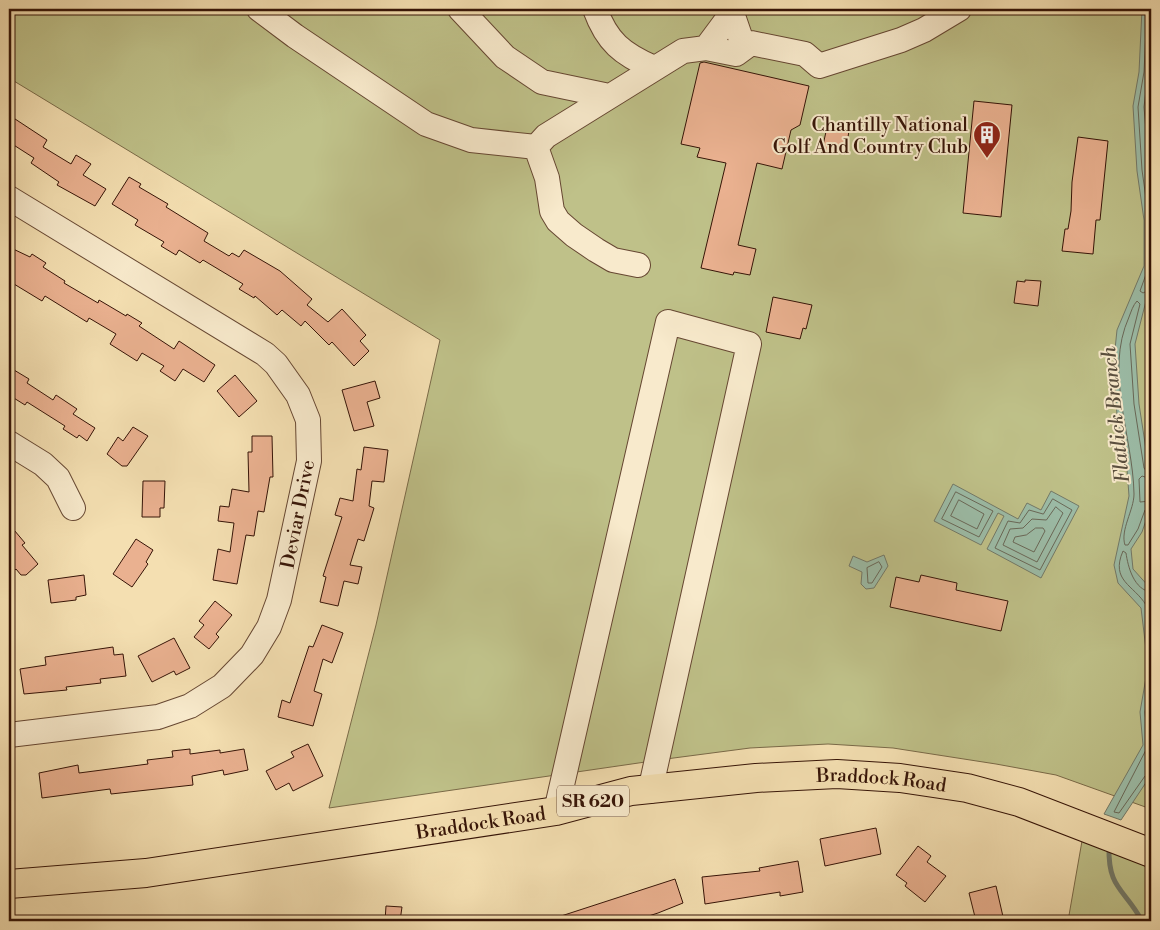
<svg xmlns="http://www.w3.org/2000/svg" width="1160" height="930" font-family="'Libre Bodoni',serif">
  <style>
    .green { fill: #bfc189; stroke: #7a6a48 }
    .water { fill: #9cbda8; stroke: #737968 }
    .lines { fill: none; stroke-linecap: round; stroke-linejoin: round }
    .shore { stroke: #696858; stroke-width: 1 }
    .stream { stroke: #737968; stroke-width: 5 }
    .building { fill: #eab190; stroke: #361407 }
    .minor-casing { stroke: #664732; stroke-width: 26 }
    .major-casing { stroke: #361407; stroke-width: 30 }
    .minor { stroke: #f8eacc; stroke-width: 24 }
    .major { stroke: #f4dfb1; stroke-width: 28 }
    .labels { text-anchor: middle; stroke-width: 4; stroke-linejoin: round; paint-order: stroke }
    .shield { fill: #f8eacc; stroke: #705442; stroke-width: 1 }
    .shield-label { font-size: 18px; font-weight: bold; fill: #361407 }
    .poi-label { font-size: 19px; fill: #361407; stroke: #f8eacc; text-anchor: end }
    .street-label { font-size: 19px; fill: #361407; stroke: #f8eacc }
    .water-label { font-size: 20px; font-style: italic; fill: #5a4f3f; stroke: #f8eacc }
  </style>
  <rect width="100%" height="100%" fill="#f4dfb1"/>
  <filter id="stains"><feTurbulence type="fractalNoise" baseFrequency=".004" numOctaves="4"/><feColorMatrix values="0 0 0 0 .2 0 0 0 0 .09 0 0 0 0 .02 0 0 0 .5 -.17"/></filter>
  <radialGradient id="worn" r=".72"><stop offset=".6" stop-color="#630" stop-opacity="0"/><stop offset="1" stop-color="#630" stop-opacity=".3"/></radialGradient>
  <path class="green" d="M9,9H1151V809L1056,775L996,764L893,748L828,744L750,748L666,759L329,808L376,625L440,340L9,78Z
    M1082,841L1151,868V921H1068Z"/>
  <path class="water" d="M1142,9H1151V290L1146,301L1135,344L1139,404L1151,482V506L1142,532L1131,549L1133,569L1151,589V775L1121,820L1104,814L1143,745L1140,712L1148,666L1141,608L1118,583L1114,565L1129,496L1127,469L1117,416L1114,359L1117,330L1144,266V220L1137,171L1133,106L1139,72Z
    M953,484L1018,519L1027,503L1041,510L1051,491L1079,506L1041,578L987,549L1004,516L998,513L981,545L934,521Z
    M884,555L888,566L874,588L866,589L861,584L862,572L849,566L853,556L867,562Z"/>
  <g class="lines">
    <path class="shore" d="M1147,9L1144,72L1138,107L1142,170L1149,220V266L1140,291L1143,293L1151,289
      M1151,48L1144,107L1151,190
      M1151,472H1147L1144,468L1134,404L1130,344L1140,304L1137,301C1133,305 1131,312 1129,317C1104,373 1133,436 1134,494C1134,510 1120,530 1125,545H1128L1138,529L1145,510L1151,507
      M1151,479L1142,476L1139,479L1140,502L1151,501
      M956,492L993,511L979,537L942,519Z
      M1053,499L1072,510L1040,570L995,548L1008,521L1020,523L1029,510L1043,514Z
      M959,500L984,514L977,529L951,516Z
      M1056,507L1063,513L1037,562L1003,545L1010,529L1023,528L1032,519L1046,520Z
      M1036,528H1043L1045,531L1034,552L1013,542L1015,537L1026,535Z
      M879,562L882,567L872,583H868L867,568Z
      M1151,592C1134,590 1128,567 1126,553L1123,551C1110,581 1134,585 1146,605C1150,613 1151,630 1151,640
      M1151,677L1145,712L1148,746L1114,812L1119,813L1145,776L1151,773"/>
    <path class="stream" d="M1109,847C1108,889 1124,888 1142,921"/>
  </g>
  <path class="building" d="M704,62L809,86L800,125L791,130L782,169L757,163L738,245L756,249L750,275L734,272L733,275L701,268L726,163L697,157L700,148L681,144L700,63Z
    M974,101L1012,105L1001,217L963,213Z
    M9,115L47,140L43,147L71,164L76,155L91,164L83,175L106,189L95,206L57,185L59,182L31,163L34,158L9,142Z
    M827,127L849,131L845,154L822,150Z
    M1078,137L1108,141L1100,220H1096L1093,254L1062,251L1065,229H1068L1071,211L1072,182Z
    M129,177L141,184L139,187L168,204L166,207L208,233L204,241L229,256L232,253L239,257L244,250L280,271L312,299L307,305L328,322L342,309L366,335L360,341L369,351L354,366L332,342L329,345L305,321L301,326L282,310L277,315L255,296L254,298L239,289L243,284L203,260L200,263L179,250L176,255L161,246L164,242L135,225L138,220L112,204Z
    M9,247L30,257L32,254L46,263L43,267L65,281L64,283L98,303L99,300L126,316L127,314L142,323L139,326L174,349L179,341L215,365L204,382L183,369L175,381L160,371L164,366L142,353L137,361L110,344L116,334L89,318L87,322L45,296L42,301L9,281Z
    M1025,280L1041,281L1038,306L1014,303L1017,281L1025,282Z
    M773,297L812,305L806,329L803,328L800,339L766,332Z
    M9,367L29,379L27,383L53,400L56,395L77,409L73,414L95,428L87,441L79,435L77,438L63,429L65,426L27,402L25,405L9,395Z
    M235,375L257,401L239,417L217,391Z
    M375,381L380,398L367,402L374,426L354,431L342,390Z
    M133,427L148,436L127,466H122L107,454L118,437L123,441Z
    M252,436H272L273,477H270L264,512L258,511L254,536L246,535L237,584L213,580L218,549L230,552L234,523L218,521L220,506L229,507L232,489L249,492L248,452H252Z
    M364,447L388,450L384,482L372,481L369,506L374,508L364,541L358,539L350,565L362,567L358,584L344,581L338,606L320,602L326,577L323,576L342,517L335,515L340,498L353,501L357,469L361,470Z
    M143,481H165L164,508H160V517H142Z
    M9,524L25,543L22,545L38,564L26,575H21L16,569L9,575Z
    M136,539L153,550L146,562L148,564L132,587L113,574Z
    M84,575L86,595L76,597V600L51,603L48,580Z
    M921,575L957,583L956,590L1008,601L1001,631L890,607L896,577L919,582Z
    M215,601L232,615L216,634L219,637L209,649L194,637L204,625L199,621Z
    M322,625L343,633L332,663L323,659L314,691L322,694L313,726L278,717L282,700L290,703L309,646L313,647Z
    M174,638L190,668L176,675L174,671L152,682L138,656Z
    M113,647L114,655L123,654L126,676L100,679L101,683L66,687L67,690L24,694L20,669L46,665L45,657Z
    M308,744L323,776L293,791L289,783L276,790L266,771L294,757L291,752Z
    M190,749V754L220,750V753L244,749L248,770L224,775L223,770L192,776L193,785L111,794L110,789L42,798L39,773L78,765L79,773L148,764L147,760L173,757L172,751Z
    M876,828L881,854L825,866L820,839Z
    M918,846L931,856L927,862L946,876L925,902L905,886L907,883L896,875Z
    M798,861L803,892L780,896V892L705,904L702,877L760,871L759,868Z
    M675,879L683,903L658,913L633,921H556L555,918Z
    M996,886L1004,921H976L969,893Z
    M386,906L402,907L400,921H385Z"/>
  <g class="lines">
    <defs>
      <path id="minor" d="M259,9L295,36L426,124L471,140L536,147
        M460,9L505,57L542,82L609,96
        M595,9C607,42 622,54 654,68
        M706,48L732,13L744,48
        M9,198L265,354L276,364L298,395L308,420L309,461L279,600L269,627L252,655L222,686L190,706L158,717L9,735
        M638,265L613,260L596,250L574,235L558,221L552,211L547,178L536,147L546,136L683,51L706,48L736,54L751,43L805,54L819,66L901,40L924,30L959,9
        M9,443L43,464L58,478L73,508
        M556,811L668,322L749,344L650,791"/>
      <g id="major">
        <path id="s1" d="M9,884L146,873L556,811L631,791L756,778L837,774L900,778L967,788L1019,802L1151,853"/>
      </g>
    </defs>
    <use href="#minor" class="minor-casing"/>
    <use href="#major" class="major-casing"/>
    <use href="#minor" class="minor"/>
    <use href="#major" class="major"/>
  </g>
  <defs>
    <symbol id="building-pin" viewBox="-11 -11 22 30"><path d="M0 17L-7.5 6A9.5 9.5 0 1 1 7.5 6Z" fill="#8f2418" stroke="#f8eacc"/><path d="M-4-6H4V6H1V3H-1V6H-4ZM-2.5-4.3h1.7v1.8h-1.7ZM.8-4.3h1.7v1.8H.8ZM-2.5-1h1.7V.8h-1.7ZM.8-1h1.7V.8H.8Z" fill="#fff"/></symbol>
  </defs>
  <g fill-rule="evenodd">
    <use href="#building-pin" x="971" y="119" width="32" height="43"/>
  </g>
  <g class="labels">
    <rect class="shield" x="557" y="785.5" width="72" height="31" rx="4"/>
    <g class="shield-label">
      <text x="593" y="807">SR 620</text>
    </g>
    <g class="poi-label">
      <text x="968" y="131">Chantilly National<tspan x="968" dy="22">Golf And Country Club</tspan></text>
    </g>
    <g class="street-label">
      <text transform="translate(297 514) rotate(-79)" y="7">Deviar Drive</text>
      <text dy="7" stroke="none"><textPath href="#s1" startOffset="881">Braddock Road</textPath></text>
      <text dy="7" stroke="none"><textPath href="#s1" startOffset="476">Braddock Road</textPath></text>
    </g>
    <g class="water-label">
      <text transform="translate(1115 415) rotate(-96)" y="7">Flatlick Branch</text>
    </g>
  </g>
  <rect width="1160" height="930" fill="none" stroke="#f4dfb1" stroke-width="30"/>
  <rect x="10" y="10" width="1140" height="910" fill="none" stroke="#361407" stroke-width="2.5"/>
  <rect x="15" y="15" width="1130" height="900" fill="none" stroke="#361407"/>
  <rect width="100%" height="100%" filter="url(#stains)"/>
  <rect width="100%" height="100%" fill="url(#worn)"/>
</svg>
